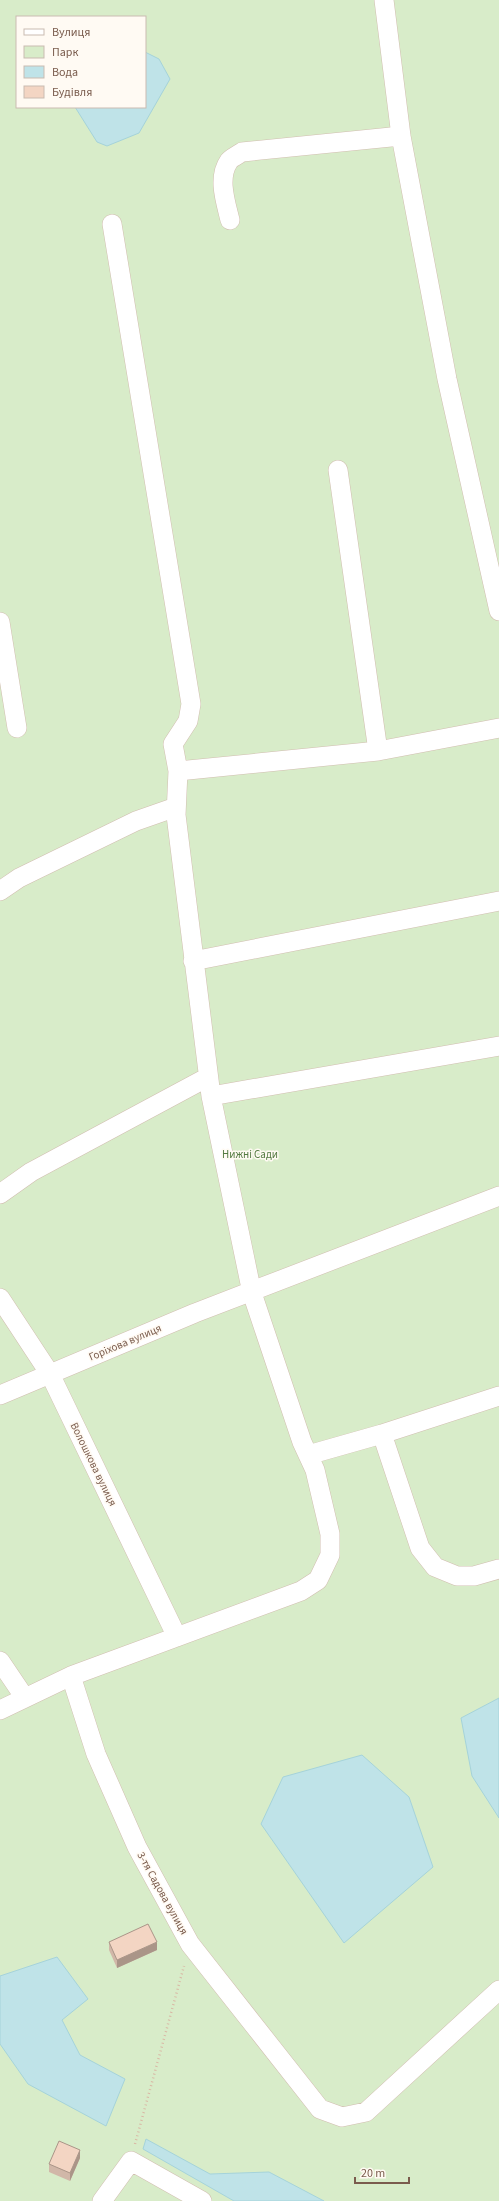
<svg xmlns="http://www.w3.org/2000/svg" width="499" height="2201" font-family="'Source Sans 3',sans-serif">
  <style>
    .green { fill: #d8ecc9; fill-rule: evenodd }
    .water { fill: #bfe3e8; stroke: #a5d3da }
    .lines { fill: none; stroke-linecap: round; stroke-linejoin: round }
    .minor-casing { stroke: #d1beb0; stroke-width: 20 }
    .path { stroke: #d9b8a5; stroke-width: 2.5; stroke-dasharray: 1 3; stroke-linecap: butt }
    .minor { stroke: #fff; stroke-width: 19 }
    .wall { fill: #d1b7a8 }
    .shaded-wall { fill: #aa9588 }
    .building { fill: #f3d5c3; stroke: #aa9588 }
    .labels { text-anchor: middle; stroke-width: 3; stroke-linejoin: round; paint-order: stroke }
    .park-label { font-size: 11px; fill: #537a41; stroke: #fffaf3 }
    .street-label { font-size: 11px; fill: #7a5c4d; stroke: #fffaf3 }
  </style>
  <rect width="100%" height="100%" fill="#fdf6ec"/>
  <path class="green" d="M0,0H499V2201H0ZM17,17H145V107H17Z"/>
  <path class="water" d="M145,52L159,59L170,79L139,133L107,146L97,142L75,107H145Z
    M499,1698V1818L472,1776L461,1718Z
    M362,1755L409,1797L433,1867L344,1943L261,1824L283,1777Z
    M57,1957L88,1999L62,2020L80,2055L125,2079L106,2126L28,2084L0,2044V1976Z
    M146,2139L210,2174L269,2172L324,2201H234L143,2149Z"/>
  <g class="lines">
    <defs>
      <path id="minor" d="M384,0L401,136L447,379L499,611
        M230,220C226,203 217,178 229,161C231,158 238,155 242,152L401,136
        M338,470L378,751
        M0,622L17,728
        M178,771L378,751L499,728
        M0,891L19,878L136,821L176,807
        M193,961L499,901
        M211,1096L499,1046
        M0,1194L31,1172L208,1077
        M0,1298L50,1374L177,1637
        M0,1395L195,1313L499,1196
        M382,1434L420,1548L435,1567L457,1576H474L499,1569
        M308,1455L382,1434L499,1396
        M0,1661L25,1698
        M71,1676L96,1754L137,1847L190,1944L320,2109L342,2117L366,2112L499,1990
        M0,1710L71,1676L301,1591L318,1580L330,1555V1534L315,1470L302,1442L252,1293L211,1096L176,815L178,771L173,744L188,721L191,704L112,224
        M102,2201L131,2161L202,2201"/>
    </defs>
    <use href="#minor" class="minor-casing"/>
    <path class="path" d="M135,2144L184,1966"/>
    <use href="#minor" class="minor"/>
  </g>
  <path class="wall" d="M109,1942L157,1950L117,1968L109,1950Z
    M80,2158L70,2181L49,2172V2164Z"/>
  <path class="shaded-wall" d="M157,1942V1950L117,1968V1960Z
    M80,2150V2158L70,2181V2173Z"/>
  <path class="building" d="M148,1924L157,1942L117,1960L109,1942Z
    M59,2141L80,2150L70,2173L49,2164Z"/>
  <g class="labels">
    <g class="park-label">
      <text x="250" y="1158">Нижні Сади</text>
    </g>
    <g class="street-label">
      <text transform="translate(125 1342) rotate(-23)" y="4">Горіхова вулиця</text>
      <text transform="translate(94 1464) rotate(64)" y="4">Волошкова вулиця</text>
      <text transform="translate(163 1893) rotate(61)" y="4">3-тя Садова вулиця</text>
    </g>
  </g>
  <rect x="16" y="16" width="130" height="92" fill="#fffaf3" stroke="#cabbb1"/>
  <rect x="24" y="29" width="20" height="6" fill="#ffffff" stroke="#cabbb1"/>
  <text x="52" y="36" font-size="12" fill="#7a5c4d">Вулиця</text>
  <rect x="24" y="46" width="20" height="12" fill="#d8ecc9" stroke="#cabbb1"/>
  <text x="52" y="56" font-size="12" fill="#7a5c4d">Парк</text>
  <rect x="24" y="66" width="20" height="12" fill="#bfe3e8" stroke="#cabbb1"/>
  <text x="52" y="76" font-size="12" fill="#7a5c4d">Вода</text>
  <rect x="24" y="86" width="20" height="12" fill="#f3d5c3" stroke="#cabbb1"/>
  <text x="52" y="96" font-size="12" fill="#7a5c4d">Будівля</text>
  <path d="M355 2177v6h54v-6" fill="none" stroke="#7a5c4d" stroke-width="2"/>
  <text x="361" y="2177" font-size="12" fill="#7a5c4d" stroke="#fffaf3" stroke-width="3" paint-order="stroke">20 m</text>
</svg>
